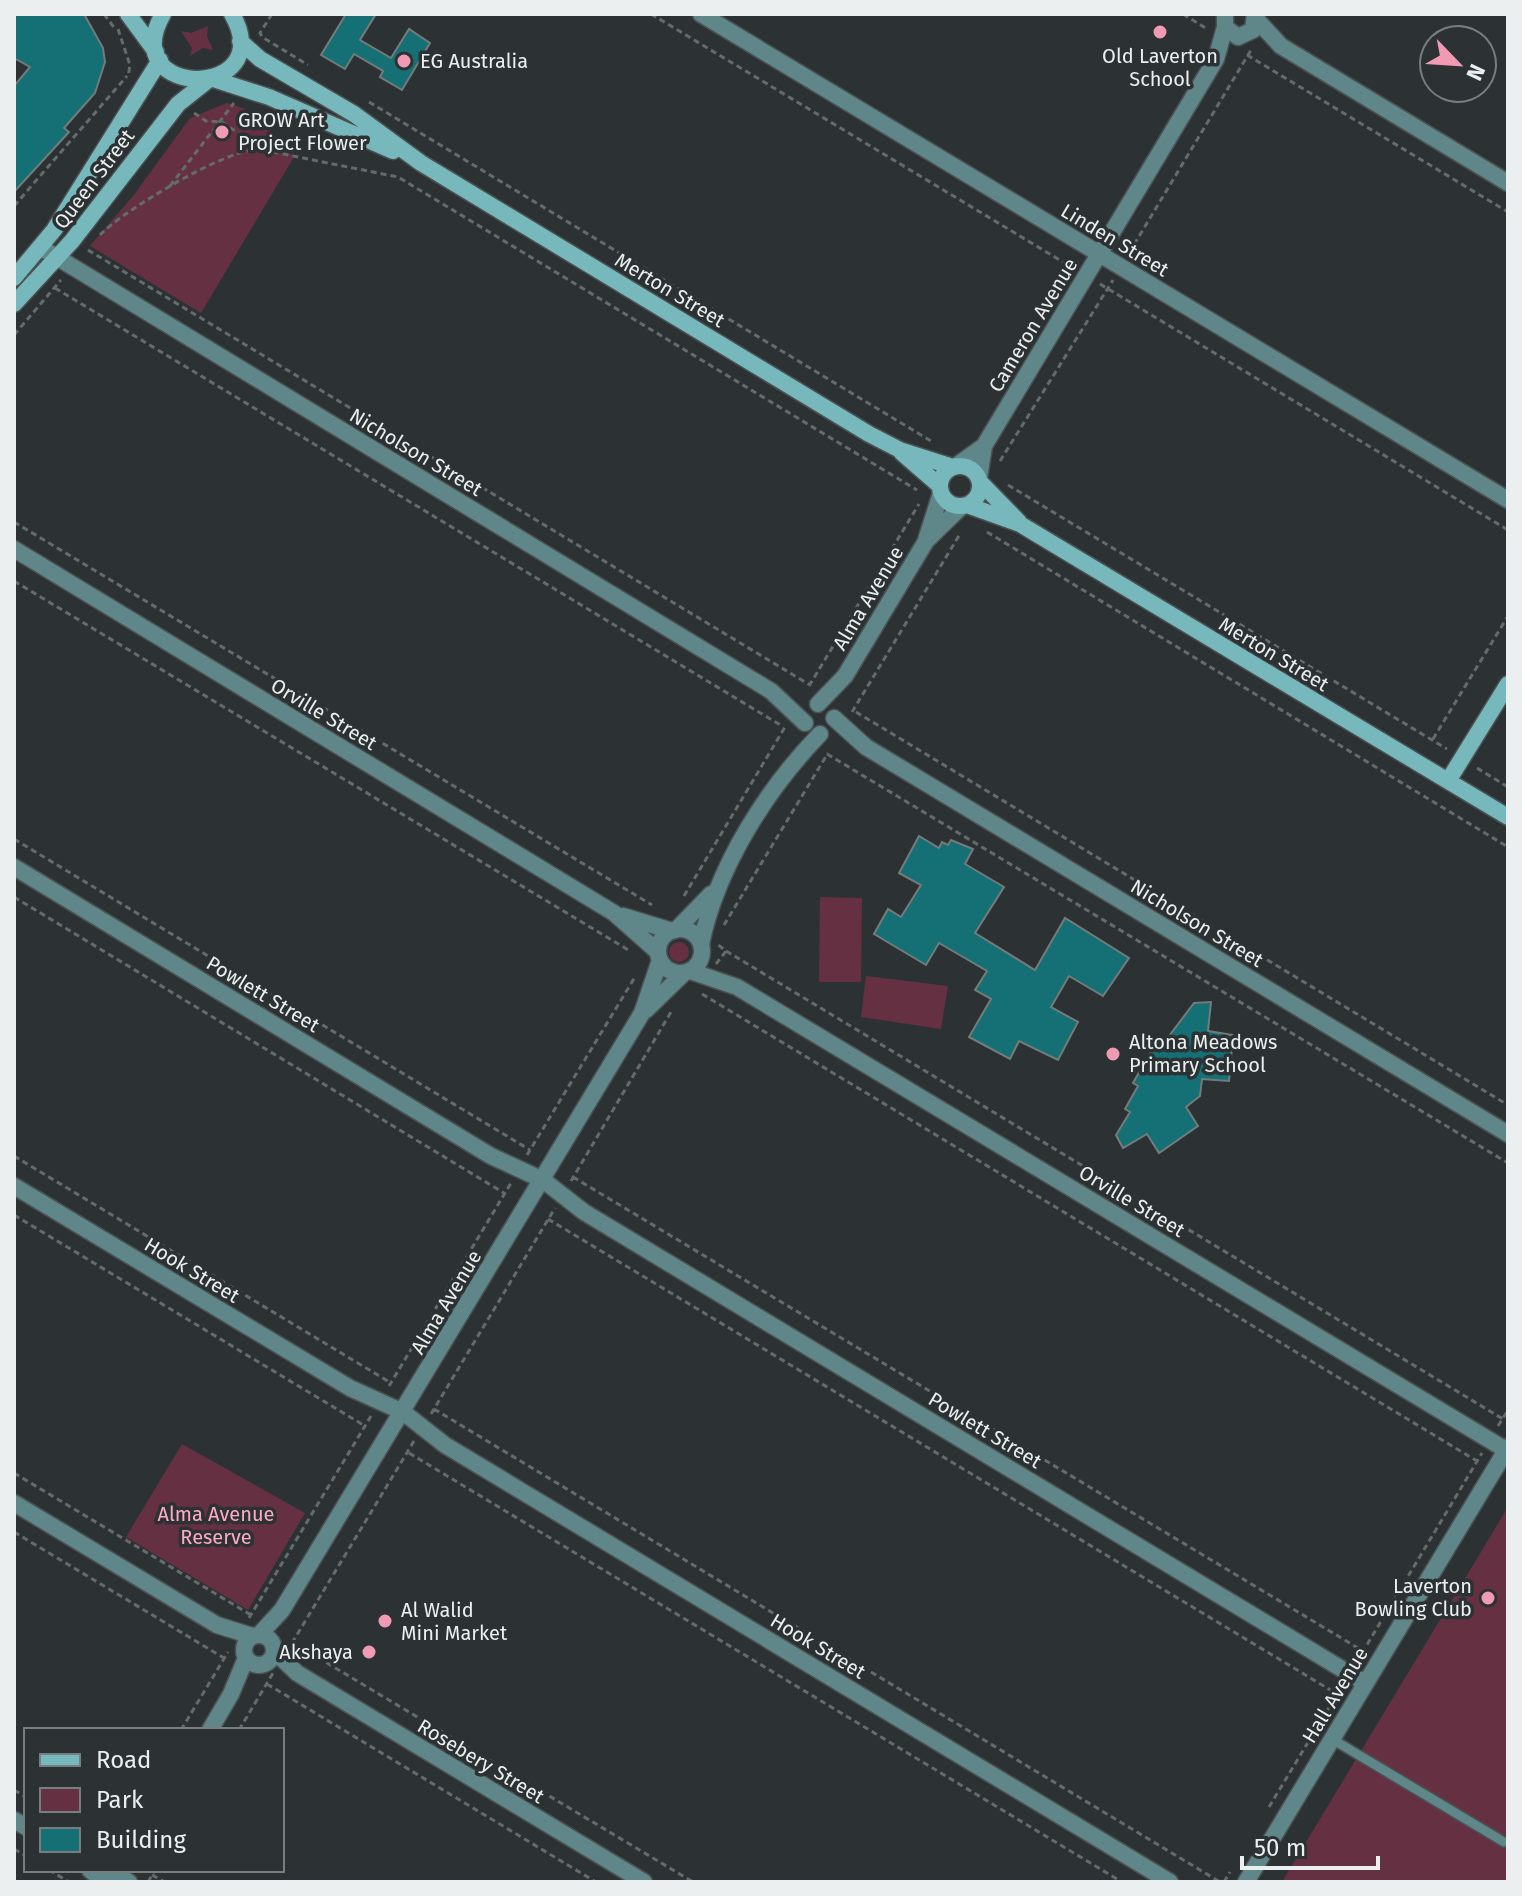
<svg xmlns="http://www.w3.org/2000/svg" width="1522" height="1896" font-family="'Fira Sans',sans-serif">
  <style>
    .green { fill: #653142 }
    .building { fill: #147075; stroke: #747b7b; stroke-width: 2 }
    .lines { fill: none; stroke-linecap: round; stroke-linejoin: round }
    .lane-casing { stroke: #4b5051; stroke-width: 12 }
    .street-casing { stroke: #4b5051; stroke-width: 19 }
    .secondary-casing { stroke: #4b5051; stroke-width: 19 }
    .path { stroke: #656b6b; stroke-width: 3; stroke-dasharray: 6 4; stroke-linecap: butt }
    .lane { stroke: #5f878a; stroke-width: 9 }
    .street { stroke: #5f878a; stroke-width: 16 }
    .secondary { stroke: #76b8bc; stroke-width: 16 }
    .poi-dot { fill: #f19ab3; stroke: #2c3233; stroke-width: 3 }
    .labels { text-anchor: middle; stroke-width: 7; stroke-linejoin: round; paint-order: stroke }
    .poi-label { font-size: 20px; fill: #ebefef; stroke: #2c3233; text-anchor: start }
    .street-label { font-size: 20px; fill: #ebefef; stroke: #2c3233 }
    .park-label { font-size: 20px; fill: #ffaac2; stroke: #2c3233 }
  </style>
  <rect width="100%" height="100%" fill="#2c3233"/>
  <path class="green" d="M208,26L207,36L213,50L203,48L190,56L192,48L181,31L191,33Z
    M227,103L255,112L294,157L201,313L90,246L133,196L190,118Z
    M820,897L862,898L861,982H819Z
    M669 952a10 10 0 1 1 20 0a10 10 0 1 1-20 0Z
    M866,976L948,986L941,1029L861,1017Z
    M182,1444L305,1513L248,1610L126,1537Z
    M1508,1507V1882H1282Z"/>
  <path class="building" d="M14,14H84L103,48L105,62L95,93L64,128L69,132L14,192V86L30,67L14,58Z
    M346,14H376L360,40L391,58L409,29L430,43L402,90L380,77L383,71L354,54L345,69L321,55Z
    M919,836L939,848L942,842L948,845L951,840L973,849L965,864L1004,887L975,933L1035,970L1065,918L1129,958L1103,996L1069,976L1051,1007L1078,1022L1058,1060L1019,1041L1010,1059L969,1037L991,999L975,990L987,971L939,943L926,965L874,934L888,909L901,917L921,885L899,873Z
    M1211,1002L1208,1031L1233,1035L1229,1081L1202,1079L1200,1096L1186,1107L1198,1126L1159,1153L1147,1134L1123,1148L1116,1135L1130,1112L1125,1109L1138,1086L1133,1083L1157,1041L1163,1044L1194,1003Z"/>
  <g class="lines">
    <defs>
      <path id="lane" d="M1332,1739L1504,1842"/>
      <path id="street" d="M701,14L1508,500
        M1225,14V27L1238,37L1253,30L1255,14
        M1256,19L1281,46L1508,183
        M40,247L771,691L805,723
        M956,466L984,446
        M979,478L984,446L1216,59L1225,27
        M926,540L941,493
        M14,549L614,913L658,952
        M818,704L845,676L926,541L962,506
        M834,718L866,747L1508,1134
        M14,867L491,1156L543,1180L584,1212L1365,1683
        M623,916L672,931
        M658 951a22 22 0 1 1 44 0a22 22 0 1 1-44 0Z
        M676,930L711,894
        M701,944C717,867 766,790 820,734
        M690,971L737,987L1506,1450
        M646,1010L683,974
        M14,1186L350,1388L403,1412L445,1445L1170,1882
        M14,1503L217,1625L252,1636
        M244 1650a15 15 0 1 1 30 0a15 15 0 1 1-30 0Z
        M259,1635L282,1610L642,1013L660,960
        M274,1651L297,1673L644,1882
        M210,1730L231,1694L246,1658
        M14,1820L26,1827
        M90,1870L105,1882
        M107,1870L129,1882
        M1246,1882L1508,1447"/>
      <path id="secondary" d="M128,14L156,52
        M163,14C114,101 281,100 232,14
        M240,41L260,59L354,114L421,163L869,434L900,450L953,467
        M213,79L269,97L393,151
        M14,278L54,230L160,60
        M14,304L72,241L178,104L207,81
        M902,453L940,486
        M940 486a20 20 0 1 1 40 0a20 20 0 1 1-40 0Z
        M980,482L1019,522
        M967,505L1020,524L1508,817
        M1448,781L1508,684"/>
    </defs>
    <use href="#lane" class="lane-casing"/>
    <use href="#street" class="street-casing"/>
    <use href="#secondary" class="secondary-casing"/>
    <path class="path" d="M104,14L116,30
      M272,14L260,33L262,37L308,65
      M651,14L1073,268
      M1183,14L1207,29
      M118,29L130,65L128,77
      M1247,55L1508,212
      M369,102L931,441
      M194,113L206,121L222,122L263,150L398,177L917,490
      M170,186L234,103
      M14,206L127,76
      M100,235C121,212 230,146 259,150
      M88,250L810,685
      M1129,253L1251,50
      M1100,284L1508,530
      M55,288L782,726
      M14,335L61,280
      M1000,461L1113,280
      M1008,485L1447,749
      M14,522L652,905
      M987,532L1508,847
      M14,581L630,951
      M809,686L919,504
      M852,712L960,534
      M856,712L1508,1105
      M1433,739L1508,616
      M827,754L1508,1163
      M1477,768L1508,787
      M14,839L530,1150
      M684,896L785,727
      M14,897L504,1193
      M724,925L828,753
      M726,951L1503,1419
      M716,964L726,951L717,944
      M702,994L1477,1461
      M527,1155L635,977
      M14,1156L391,1383
      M573,1177L1363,1651
      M571,1181L671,1012
      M14,1215L365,1426
      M548,1219L1337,1694
      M389,1386L511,1183
      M434,1409L1220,1882
      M431,1414L555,1208
      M1498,1426L1508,1410
      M409,1453L1122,1882
      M14,1473L251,1615
      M14,1532L224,1658
      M249,1618L371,1416
      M292,1642L693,1882
      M292,1643L414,1441
      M1362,1653L1482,1453
      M267,1684L596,1882
      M181,1730L228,1652
      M239,1730L273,1673
      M14,1790L26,1797
      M1269,1807L1342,1686
      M14,1849L26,1856
      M49,1870L69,1882
      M152,1875L165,1882
      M148,1882L155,1870
      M1224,1882L1230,1872"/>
    <use href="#lane" class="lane"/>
    <use href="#street" class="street"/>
    <use href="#secondary" class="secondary"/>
  </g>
  <g class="poi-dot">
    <circle cx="1160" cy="32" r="8"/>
    <circle cx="404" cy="61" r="8"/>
    <circle cx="222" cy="132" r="8"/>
    <circle cx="1113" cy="1054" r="8"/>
    <circle cx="1488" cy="1598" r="8"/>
    <circle cx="385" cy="1621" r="8"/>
    <circle cx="369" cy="1652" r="8"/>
  </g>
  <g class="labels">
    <g class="poi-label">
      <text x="1160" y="63" text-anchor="middle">Old Laverton<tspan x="1160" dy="23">School</tspan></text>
      <text x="420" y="68">EG Australia</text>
      <text x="238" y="127">GROW Art<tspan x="238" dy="23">Project Flower</tspan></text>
      <text x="1129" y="1049">Altona Meadows<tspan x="1129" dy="23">Primary School</tspan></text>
      <text x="1472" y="1593" text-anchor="end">Laverton<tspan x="1472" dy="23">Bowling Club</tspan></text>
      <text x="401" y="1617">Al Walid<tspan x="401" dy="23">Mini Market</tspan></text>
      <text x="353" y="1659" text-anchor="end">Akshaya</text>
    </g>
    <g class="street-label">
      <text transform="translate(94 179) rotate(-53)" y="7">Queen Street</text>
      <text transform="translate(1115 240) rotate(31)" y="7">Linden Street</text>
      <text transform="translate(670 290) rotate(31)" y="7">Merton Street</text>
      <text transform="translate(1033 325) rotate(-59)" y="7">Cameron Avenue</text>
      <text transform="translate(416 452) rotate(31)" y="7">Nicholson Street</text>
      <text transform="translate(868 598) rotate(-59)" y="7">Alma Avenue</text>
      <text transform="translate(1274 654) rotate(31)" y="7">Merton Street</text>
      <text transform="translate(324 714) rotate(31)" y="7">Orville Street</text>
      <text transform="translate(1197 923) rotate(31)" y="7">Nicholson Street</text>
      <text transform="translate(263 994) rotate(31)" y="7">Powlett Street</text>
      <text transform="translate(1132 1201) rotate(31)" y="7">Orville Street</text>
      <text transform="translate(192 1270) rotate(31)" y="7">Hook Street</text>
      <text transform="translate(446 1302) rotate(-59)" y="7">Alma Avenue</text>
      <text transform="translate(985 1430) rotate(31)" y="7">Powlett Street</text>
      <text transform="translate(818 1646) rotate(31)" y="7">Hook Street</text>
      <text transform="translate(1335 1695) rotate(-59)" y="7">Hall Avenue</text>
      <text transform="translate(481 1761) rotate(31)" y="7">Rosebery Street</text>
    </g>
    <g class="park-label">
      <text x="216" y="1521">Alma Avenue<tspan x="216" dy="23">Reserve</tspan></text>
    </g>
  </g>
  <rect width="1522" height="1896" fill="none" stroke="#ebefef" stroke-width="32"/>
  <rect x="24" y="1728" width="260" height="144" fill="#2c3233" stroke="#787e7e" stroke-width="2"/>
  <rect x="40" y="1754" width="40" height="12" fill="#76b8bc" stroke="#787e7e" stroke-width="2"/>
  <text x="96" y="1768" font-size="24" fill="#ebefef">Road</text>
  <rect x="40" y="1788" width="40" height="24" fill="#653142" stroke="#787e7e" stroke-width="2"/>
  <text x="96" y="1808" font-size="24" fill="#ebefef">Park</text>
  <rect x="40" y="1828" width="40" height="24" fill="#147075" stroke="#787e7e" stroke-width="2"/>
  <text x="96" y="1848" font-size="24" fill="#ebefef">Building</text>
  <g transform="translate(1458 64) rotate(115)"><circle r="38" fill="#2c3233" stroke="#787e7e" stroke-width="2"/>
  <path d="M0-6L14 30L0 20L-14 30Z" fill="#f19ab3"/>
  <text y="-12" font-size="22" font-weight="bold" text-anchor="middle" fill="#ebefef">N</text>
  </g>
  <path d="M1242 1856v12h136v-12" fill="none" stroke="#ebefef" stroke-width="4"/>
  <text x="1254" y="1856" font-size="24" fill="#ebefef" stroke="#2c3233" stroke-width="6" paint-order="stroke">50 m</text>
</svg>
